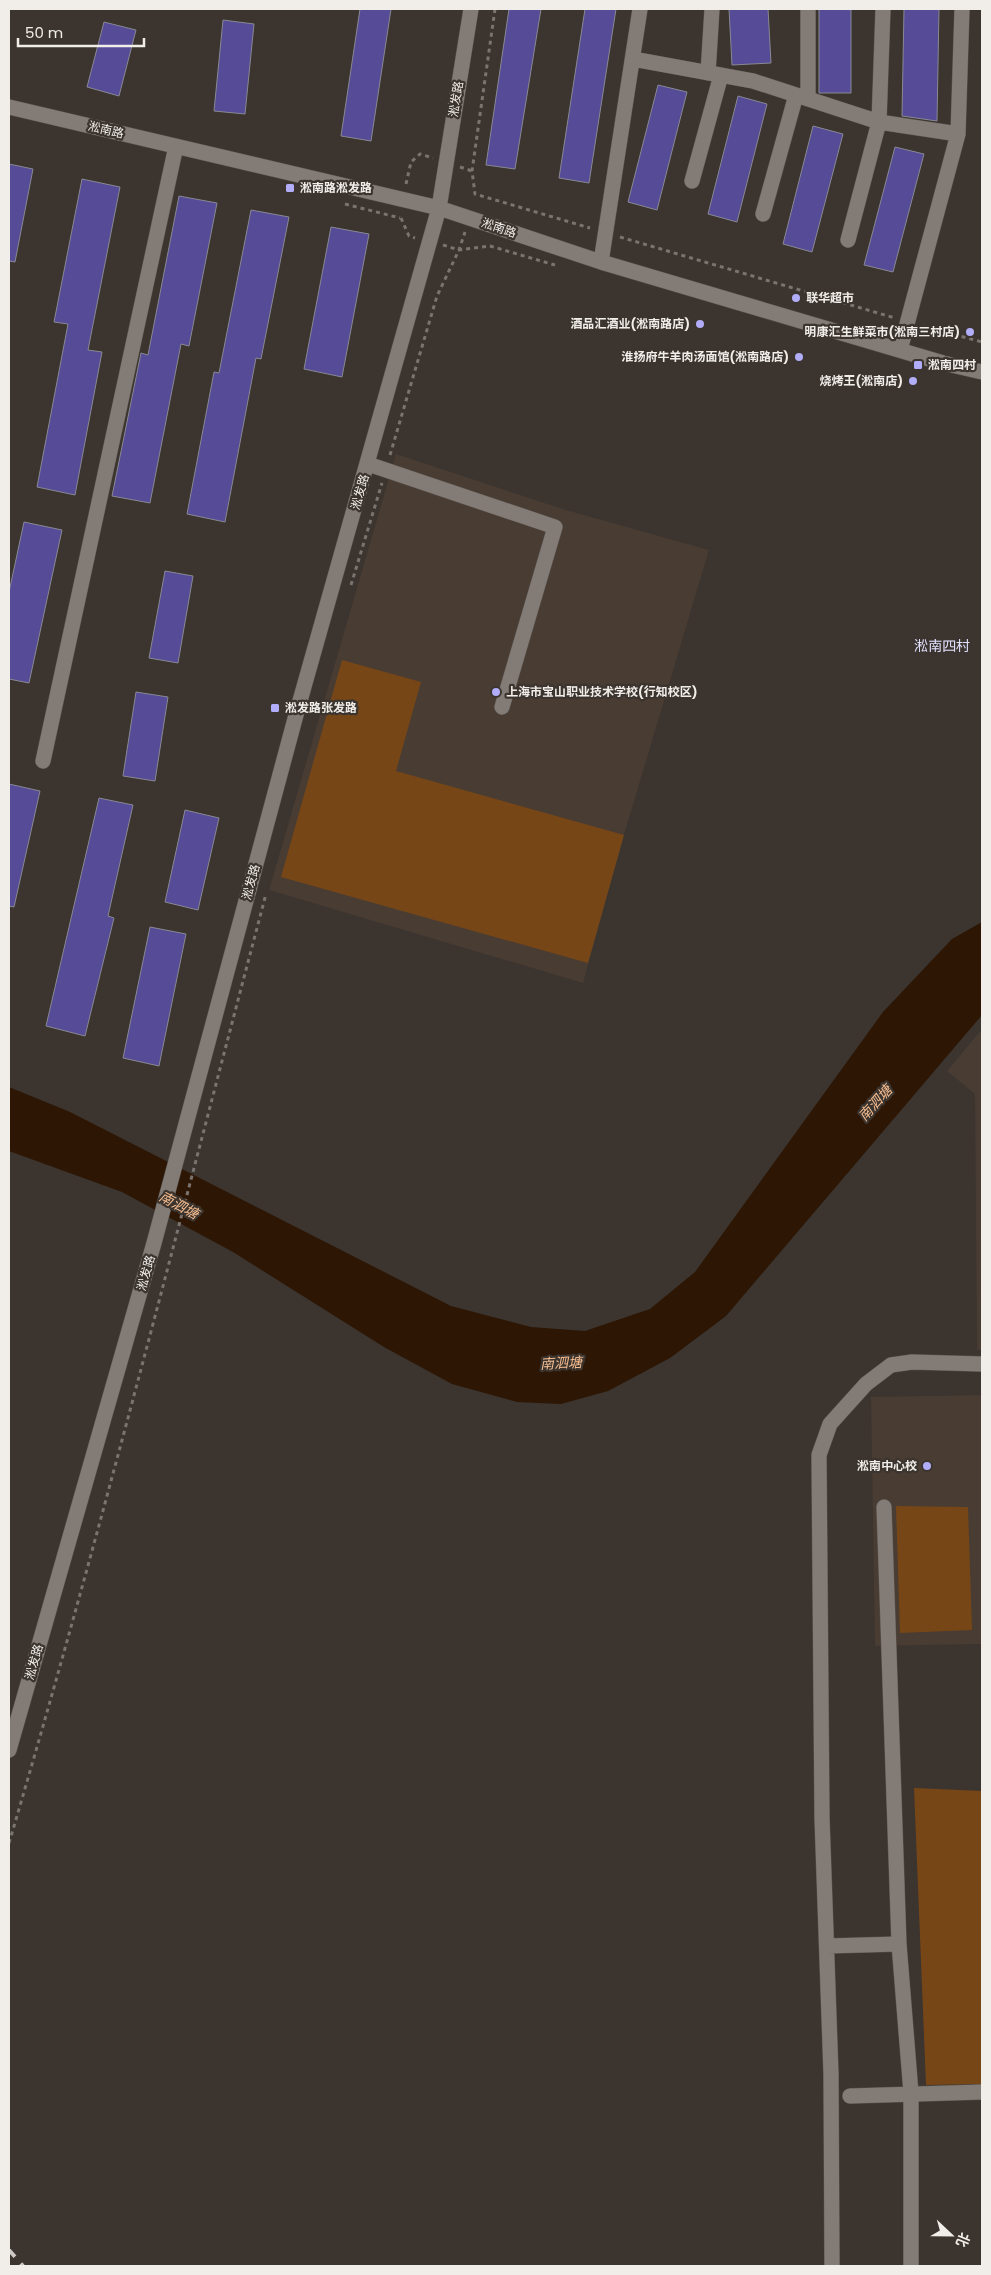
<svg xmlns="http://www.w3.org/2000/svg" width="991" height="2275" font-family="Poppins,'Noto Sans SC',sans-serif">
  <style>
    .built { fill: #483c33 }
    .green { fill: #774617 }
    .water { fill: #2d1603 }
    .building { fill: #554b97; stroke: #898992 }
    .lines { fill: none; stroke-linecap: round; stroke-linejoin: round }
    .minor-casing { stroke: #58524e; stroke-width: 16 }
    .path { stroke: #7a7470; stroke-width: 3; stroke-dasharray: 4 4; stroke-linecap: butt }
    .minor { stroke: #837b75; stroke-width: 15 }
    .rail { stroke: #cdc8c4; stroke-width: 4; stroke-dasharray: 9 9; stroke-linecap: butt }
    .poi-dot { fill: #b2adf9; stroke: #3b342f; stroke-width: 2 }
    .labels { text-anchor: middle; stroke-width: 4.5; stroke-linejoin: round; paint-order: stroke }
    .street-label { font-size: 12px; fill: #f1ede9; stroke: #3b342f }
    .poi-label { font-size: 12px; font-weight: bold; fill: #f1ede9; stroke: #3b342f; text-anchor: start }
    .neighbourhood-label { font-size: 14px; fill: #e0e0fd; stroke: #3b342f }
    .water-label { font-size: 14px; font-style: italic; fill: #f7bd8f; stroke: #3b342f }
  </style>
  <rect width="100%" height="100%" fill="#3b342f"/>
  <path class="built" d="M396,454L566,510L709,550L624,835L583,983L269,890Z
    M982,1029V1350H977L975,1094L947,1071Z
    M982,1395V1644L875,1646L871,1397Z"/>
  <path class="green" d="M342,660L421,682L396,771L624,835L588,963L281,877Z
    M896,1506L968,1507L972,1630L900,1633Z
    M914,1788L982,1791V2084L926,2085Z"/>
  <path class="water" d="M982,922V1015L726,1316L670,1358L608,1391L561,1404L517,1402L452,1384L384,1347L233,1252L122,1192L9,1151V1087L70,1112L451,1306L531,1327L585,1331L650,1309L695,1272L883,1012L952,939Z"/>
  <path class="building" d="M360,9H391L371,141L341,136Z
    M509,9H541L515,169L486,165Z
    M585,9H616L589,183L559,178Z
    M729,9H768L771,63L732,65Z
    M819,9H851V93H819Z
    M904,9H939L937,121L902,116Z
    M223,20L254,24L245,114L214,111Z
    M104,22L136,30L119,96L87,87Z
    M658,85L687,92L657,210L628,202Z
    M738,96L767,104L737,222L708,214Z
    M813,126L843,134L812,252L783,244Z
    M895,147L924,154L893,272L864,265Z
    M9,164L33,169L15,262L9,261Z
    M82,179L120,187L88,350L102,352L75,495L37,487L68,324L54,322Z
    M179,196L217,203L189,346L181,344L150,503L112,496L141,353L148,355Z
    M251,210L289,217L261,359L256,358L225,522L187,514L214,372L219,373Z
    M331,227L369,234L342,377L304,369Z
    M24,522L62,530L29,683L9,679V592Z
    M165,571L193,576L178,663L149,658Z
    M136,692L168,697L155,781L123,776Z
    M9,784L40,791L14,907L9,906Z
    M99,798L133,805L108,916L114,918L85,1036L46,1026Z
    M185,810L219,818L198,910L165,902Z
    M150,927L186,934L159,1066L123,1058Z"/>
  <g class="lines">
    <defs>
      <path id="minor" d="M633,59L753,81L879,122L958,134L900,350
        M708,73L712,9
        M808,99V9
        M9,107L439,208L601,262L943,363L982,372
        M958,134L962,9
        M692,181L721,75
        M763,214L796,95
        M848,240L879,122L883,9
        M601,262L640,9
        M368,464L555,527L502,707
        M43,761L176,146
        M884,1507L899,1944L911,2093V2266
        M9,1750L154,1243L296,715L439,208L471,9
        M827,1946L899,1944
        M850,2096L982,2092
        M832,2266L831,2074L822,1818L819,1455L830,1424L866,1384L891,1365L912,1362L982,1364"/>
    </defs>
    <use href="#minor" class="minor-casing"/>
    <path class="path" d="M495,9L472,171L475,194L590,228
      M460,167L472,171
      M406,184L411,162L420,154L433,158
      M345,204L400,218
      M401,218L409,236L415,238
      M620,237L895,318
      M443,245L459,250L465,232
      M923,326L982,342
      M390,455L437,296L459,250L490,246L555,265
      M351,585L382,483
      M9,1843C102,1529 182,1211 266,894"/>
    <use href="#minor" class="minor"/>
    <path class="rail" d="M9,2250L23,2266"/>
  </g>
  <g class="poi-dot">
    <rect x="285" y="183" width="10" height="10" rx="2.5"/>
    <circle cx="796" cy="298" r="5"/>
    <circle cx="700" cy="324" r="5"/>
    <circle cx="970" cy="332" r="5"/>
    <circle cx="799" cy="357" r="5"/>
    <rect x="913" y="360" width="10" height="10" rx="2.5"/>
    <circle cx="913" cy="381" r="5"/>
    <circle cx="496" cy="692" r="5"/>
    <rect x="270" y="703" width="10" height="10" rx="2.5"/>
    <circle cx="927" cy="1466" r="5"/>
  </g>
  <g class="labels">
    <g class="street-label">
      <text transform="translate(456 99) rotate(-81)" y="4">淞发路</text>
      <text transform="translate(106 130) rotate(13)" y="4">淞南路</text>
      <text transform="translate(499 228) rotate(19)" y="4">淞南路</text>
      <text transform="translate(360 492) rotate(-74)" y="4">淞发路</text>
      <text transform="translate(251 882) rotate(-75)" y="4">淞发路</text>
      <text transform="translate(146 1273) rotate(-74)" y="4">淞发路</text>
      <text transform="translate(34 1662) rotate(-74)" y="4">淞发路</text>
    </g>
    <g class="poi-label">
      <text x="300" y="192">淞南路淞发路</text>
      <text x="806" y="302">联华超市</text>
      <text x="690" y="328" text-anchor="end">酒品汇酒业(淞南路店)</text>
      <text x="960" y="336" text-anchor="end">明康汇生鲜菜市(淞南三村店)</text>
      <text x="789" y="361" text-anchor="end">淮扬府牛羊肉汤面馆(淞南路店)</text>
      <text x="928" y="369">淞南四村</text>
      <text x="903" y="385" text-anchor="end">烧烤王(淞南店)</text>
      <text x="506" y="696">上海市宝山职业技术学校(行知校区)</text>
      <text x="285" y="712">淞发路张发路</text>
      <text x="917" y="1470" text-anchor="end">淞南中心校</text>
    </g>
    <g class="neighbourhood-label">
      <text x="942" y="651">淞南四村</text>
    </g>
    <g class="water-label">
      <text transform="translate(875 1103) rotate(-48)" y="5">南泗塘</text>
      <text transform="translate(179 1205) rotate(28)" y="5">南泗塘</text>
      <text transform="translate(561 1363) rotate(-3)" y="5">南泗塘</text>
    </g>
  </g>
  <rect width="991" height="2275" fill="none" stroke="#f1ede9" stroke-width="20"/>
  <g transform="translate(951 2235) rotate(112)" stroke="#3b342f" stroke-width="4" paint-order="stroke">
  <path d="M0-4L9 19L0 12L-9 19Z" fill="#f1ede9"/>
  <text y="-8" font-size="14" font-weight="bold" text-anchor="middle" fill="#f1ede9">北</text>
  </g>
  <path d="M18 38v8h126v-8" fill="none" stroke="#f1ede9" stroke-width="2.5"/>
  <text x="25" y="38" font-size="15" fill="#f1ede9" stroke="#3b342f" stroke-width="4" paint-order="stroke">50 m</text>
</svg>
